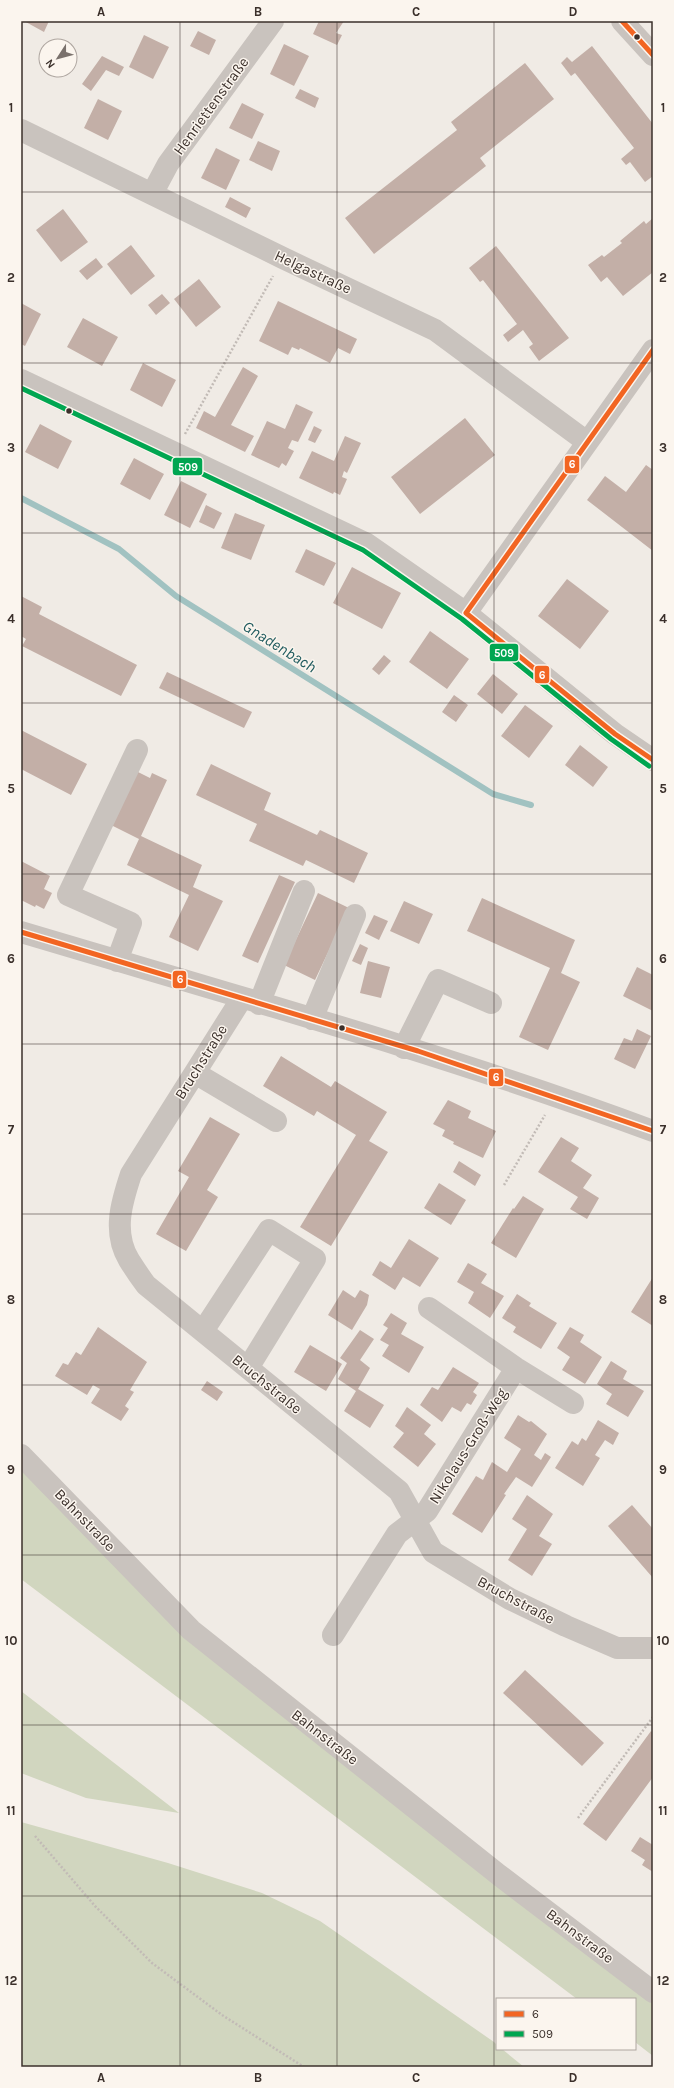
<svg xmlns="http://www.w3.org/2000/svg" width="674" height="2088" font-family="Karla,sans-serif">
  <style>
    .green { fill: #d1d6bf }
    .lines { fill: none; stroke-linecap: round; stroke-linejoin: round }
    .stream { stroke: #a1c2c1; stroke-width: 6 }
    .building { fill: #c3afa7 }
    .path { stroke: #c2bbb6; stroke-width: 2.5; stroke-dasharray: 2 2; stroke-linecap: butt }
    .minor { stroke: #c9c3be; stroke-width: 22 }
    .bus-1-casing { stroke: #fbf5ee; stroke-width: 8 }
    .bus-2-casing { stroke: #fbf5ee; stroke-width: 8 }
    .bus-1 { stroke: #f26522; stroke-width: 5 }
    .bus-2 { stroke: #00a651; stroke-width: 5 }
    .grid { fill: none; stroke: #3b302b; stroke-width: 1; stroke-opacity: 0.55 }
    .bus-dot { fill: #3b302b; stroke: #fbf5ee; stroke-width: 1.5 }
    .labels { text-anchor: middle; stroke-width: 3; stroke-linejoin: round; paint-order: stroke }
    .street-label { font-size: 15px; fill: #3b302b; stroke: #fbf5ee }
    .water-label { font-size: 16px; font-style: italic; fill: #1f5a5e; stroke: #fbf5ee }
    .line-badge { stroke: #fbf5ee; stroke-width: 1.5 }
    .badge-label { font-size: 11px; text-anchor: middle; font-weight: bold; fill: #fff }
    .neatline { fill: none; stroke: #3b302b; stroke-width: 1.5 }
    .grid-label { font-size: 13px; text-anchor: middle; font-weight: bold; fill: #3b302b }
  </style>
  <rect width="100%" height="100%" fill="#f0ebe5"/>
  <path class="green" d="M21,1456L191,1630L653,2000V2056L635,2042V1999H577L21,1579Z
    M21,1691L179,1813L86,1798L21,1773Z
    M21,1822L168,1863L262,1893L320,1921L494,2042L497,2045V2049H502L524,2067H21Z"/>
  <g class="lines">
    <path class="stream" d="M21,498L119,549L176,596L493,794L531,805"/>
  </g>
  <path class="building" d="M24,21H49L44,32Z
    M319,21H344L336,33L342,35L337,45L313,34Z
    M198,31L216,40L209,55L190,46Z
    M144,35L169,47L153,79L129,67Z
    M284,44L309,56L294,86L270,74Z
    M44,46L46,47V59L40,56Z
    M592,46L653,124V176L645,182L630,162L626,165L621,159L634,148L575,73L571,76L561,63L567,57L572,62Z
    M102,56L124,67L119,76L106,70L91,91L82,84Z
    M525,63L554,99L480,158L486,166L374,254L345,218L457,130L451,122Z
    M300,89L319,98L315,108L295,98Z
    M98,99L122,111L108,140L84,128Z
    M242,103L264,114L252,139L229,128Z
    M258,141L280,151L272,171L249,160Z
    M216,148L240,160L226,190L201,178Z
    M230,197L251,208L246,218L225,207Z
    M63,209L88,242L61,262L36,230Z
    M653,218V272L623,296L607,277L601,282L588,265L602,255L604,257L622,243L620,241L644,221L646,224Z
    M131,245L155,276L131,295L107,264Z
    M496,246L569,338L539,361L529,347L533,344L523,330L508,342L503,335L517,324L483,280L480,282L469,268Z
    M96,258L103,267L87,280L79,271Z
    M199,279L221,307L196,327L174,299Z
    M162,294L170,303L156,315L148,305Z
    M278,301L357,339L350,354L338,348L330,363L300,348L299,350L292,347L288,355L259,341Z
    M21,303L41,314L25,346L21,344Z
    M83,318L118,337L102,366L67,347Z
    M143,363L176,380L162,407L130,390Z
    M243,367L258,376L231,425L254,436L245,452L196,428L204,411L215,417Z
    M296,404L313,412L298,442L292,440L288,448L294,451L286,466L282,463L279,468L251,455L267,421L285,429Z
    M465,418L495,455L420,514L391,477Z
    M40,424L72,441L58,469L25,452Z
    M314,426L322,430L315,443L308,440Z
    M345,436L361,443L347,473L344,471L342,477L347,479L340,495L334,492L333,494L299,478L312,451L334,461Z
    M134,458L164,474L150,500L120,484Z
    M646,465L653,470V551L587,500L605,476L626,492Z
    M181,481L207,494L190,528L164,515Z
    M206,505L222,513L214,529L199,522Z
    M235,513L265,525L251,560L221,548Z
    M306,549L336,563L324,586L295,572Z
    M352,567L401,593L382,629L333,603Z
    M567,579L609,611L580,649L538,616Z
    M21,596L42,607L39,614L137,665L121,696L22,646L26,639L21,636Z
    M430,631L469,659L447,689L409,662Z
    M384,655L391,661L379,675L372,669Z
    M167,672L252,712L244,728L159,688Z
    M493,674L518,694L502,714L477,694Z
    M454,695L468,705L456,722L442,712Z
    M525,705L553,726L529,758L501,736Z
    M21,730L87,764L71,795L21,769Z
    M580,745L608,767L593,787L565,765Z
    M211,764L271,793L264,810L317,835L320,830L368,853L354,883L306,860L303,866L249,841L257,824L196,795Z
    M136,771L150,778L152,773L167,780L141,836L202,865L193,887L223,901L198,951L169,937L189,895L127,865L139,839L111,825Z
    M21,861L50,876L44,889L52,893L44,909L36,905L35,907L21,900Z
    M279,875L295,882L258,963L242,956Z
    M318,893L349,908L315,980L284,965Z
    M482,898L575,940L561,973L580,982L548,1050L519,1037L550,968L467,931Z
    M404,901L433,914L419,944L390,931Z
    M374,915L388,921L379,940L365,933Z
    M360,944L368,948L361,965L352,961Z
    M368,961L390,967L381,998L360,993Z
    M637,967L653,975V1011L623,996Z
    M637,1029L651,1036L635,1069L614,1059L624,1038L632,1041Z
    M281,1056L331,1087L335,1081L387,1112L369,1141L388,1152L331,1246L300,1227L356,1135L317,1111L314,1116L263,1086Z
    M448,1100L471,1111L468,1118L496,1131L483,1158L453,1144L454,1142L442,1136L445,1130L433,1124Z
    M210,1117L240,1134L207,1190L218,1197L186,1251L156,1234L189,1177L178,1171Z
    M561,1137L579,1148L571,1161L592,1175L583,1188L599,1198L587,1219L570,1209L578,1197L538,1172Z
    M459,1161L481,1175L475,1186L453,1172Z
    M439,1183L466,1200L451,1225L424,1208Z
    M523,1196L544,1209L516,1258L491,1243L513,1208L514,1209Z
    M409,1239L439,1258L420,1287L403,1277L395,1290L372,1275L380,1261L391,1268Z
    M468,1263L487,1274L481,1283L504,1296L490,1318L468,1303L474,1292L457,1282Z
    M653,1277V1326L631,1312Z
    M343,1290L355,1298L360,1290L369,1295L367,1305L352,1330L328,1315Z
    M517,1294L531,1303L529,1306L557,1323L541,1349L513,1332L516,1327L502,1318Z
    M391,1313L407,1323L401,1334L424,1347L409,1373L382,1356L389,1345L380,1340L388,1328L383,1325Z
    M98,1327L147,1362L130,1390L134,1392L125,1406L129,1409L121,1421L91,1403L100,1389L93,1385L87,1395L55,1376L63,1363L68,1365L76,1352L81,1355Z
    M570,1327L584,1335L580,1342L602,1357L585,1384L562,1370L570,1357L557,1348Z
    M360,1330L374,1339L360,1360L370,1368L358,1389L384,1405L370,1428L344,1411L356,1391L338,1379L347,1363L340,1358Z
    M310,1345L342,1364L326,1391L294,1372Z
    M611,1361L627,1371L623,1379L644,1391L628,1417L606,1404L612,1394L597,1384Z
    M453,1367L479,1383L473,1392L477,1395L471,1405L467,1403L461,1412L452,1407L442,1422L420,1405L432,1387L438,1390Z
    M207,1381L223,1392L217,1401L201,1390Z
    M407,1407L431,1425L424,1434L436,1444L418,1467L393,1447L404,1433L395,1426Z
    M518,1415L529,1422L531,1421L547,1434L534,1455L541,1460L545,1453L551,1457L532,1487L516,1477L504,1494L506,1495L482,1533L452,1514L476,1476L483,1480L492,1462L507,1472L521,1449L504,1438Z
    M598,1420L619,1433L613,1445L605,1440L595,1455L600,1458L583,1486L555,1468L572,1441L578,1445L582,1438L586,1441Z
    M527,1495L553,1514L539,1536L552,1544L532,1576L508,1560L527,1529L512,1519Z
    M632,1505L653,1529V1578L608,1526Z
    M525,1670L604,1743L582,1766L503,1693Z
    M651,1731L653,1733V1777L606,1841L583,1824Z
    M640,1837L653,1845V1872L642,1865L645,1860L631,1851Z"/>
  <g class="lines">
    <path class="path" d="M185,434L273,276
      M504,1185L545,1115
      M578,1818L653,1717
      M35,1836L95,1906L152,1963L222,2015L304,2067"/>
    <path class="minor" d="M622,21L653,55
      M21,130L283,258L435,330L587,442
      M152,194L168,164L273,21
      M21,380L367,544L466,613L615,734L653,760
      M466,613L653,350
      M21,932C232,995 446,1054 653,1131
      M117,961L131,923L68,895L137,750
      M242,998L131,1174C122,1201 112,1232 129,1260C134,1268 140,1277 146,1285L399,1491L433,1552L510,1599L566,1626L617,1648H653
      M259,1004L304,891
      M312,1019L355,915
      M404,1048L438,980L491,1003
      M195,1073L276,1121
      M429,1308L516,1368L573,1403
      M203,1331L269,1230L315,1259L248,1368
      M21,1455L191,1630L499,1875L653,1992
      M333,1635L397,1534L427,1511L516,1368"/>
    <defs>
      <path id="bus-1" d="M622,21L653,55
        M653,350L466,613L615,734L653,760
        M21,932L418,1051L653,1131"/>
      <path id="bus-2" d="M21,388L363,550L462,619L611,739L649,766"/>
    </defs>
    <use href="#bus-1" class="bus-1-casing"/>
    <use href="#bus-2" class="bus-2-casing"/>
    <use href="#bus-1" class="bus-1"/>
    <use href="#bus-2" class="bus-2"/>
  </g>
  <path class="grid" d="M180,21V2067M337,21V2067M494,21V2067M21,192H653M21,363H653M21,533H653M21,703H653M21,874H653M21,1044H653M21,1214H653M21,1385H653M21,1555H653M21,1725H653M21,1896H653"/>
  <g class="bus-dot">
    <circle cx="637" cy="37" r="3.5"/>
    <circle cx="69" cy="411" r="3.5"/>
    <circle cx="342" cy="1028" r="3.5"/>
  </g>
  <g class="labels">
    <g class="street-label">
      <text transform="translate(211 106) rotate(-54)" y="5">Henriettenstraße</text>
      <text transform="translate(313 272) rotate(25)" y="5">Helgastraße</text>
      <text transform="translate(201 1062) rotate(-58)" y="5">Bruchstraße</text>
      <text transform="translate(267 1384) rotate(39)" y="5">Bruchstraße</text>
      <text transform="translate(468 1446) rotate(-58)" y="5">Nikolaus-Groß-Weg</text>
      <text transform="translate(85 1520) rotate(46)" y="5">Bahnstraße</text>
      <text transform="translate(516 1600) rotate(28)" y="5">Bruchstraße</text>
      <text transform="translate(325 1737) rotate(38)" y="5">Bahnstraße</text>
      <text transform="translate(580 1936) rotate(37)" y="5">Bahnstraße</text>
    </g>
    <g class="water-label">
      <text transform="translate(280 646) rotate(32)" y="6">Gnadenbach</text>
    </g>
  </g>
  <g class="line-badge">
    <rect x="564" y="455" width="16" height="19" rx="4" fill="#f26522"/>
    <rect x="172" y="457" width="31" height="19" rx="4" fill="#00a651"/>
    <rect x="489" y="643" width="30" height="19" rx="4" fill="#00a651"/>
    <rect x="534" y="665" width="16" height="19" rx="4" fill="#f26522"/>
    <rect x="172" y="970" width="15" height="19" rx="4" fill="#f26522"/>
    <rect x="488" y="1068" width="16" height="19" rx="4" fill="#f26522"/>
  </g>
  <g class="badge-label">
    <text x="572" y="468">6</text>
    <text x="188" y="471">509</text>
    <text x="504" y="657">509</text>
    <text x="542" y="679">6</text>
    <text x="180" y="983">6</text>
    <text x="496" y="1081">6</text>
  </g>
  <rect width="674" height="2088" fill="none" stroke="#fbf5ee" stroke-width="44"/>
  <rect x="496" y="1998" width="140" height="52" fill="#fbf5ee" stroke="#aea6a0"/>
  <rect x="504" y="2011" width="20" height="6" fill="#f26522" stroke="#aea6a0"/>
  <text x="532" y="2018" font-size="12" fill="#3b302b">6</text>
  <rect x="504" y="2031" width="20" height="6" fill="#00a651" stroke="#aea6a0"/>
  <text x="532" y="2038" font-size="12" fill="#3b302b">509</text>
  <g transform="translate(58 58) rotate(234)"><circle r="19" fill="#fbf5ee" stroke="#aea6a0"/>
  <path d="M0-3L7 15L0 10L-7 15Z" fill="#7a716c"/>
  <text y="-6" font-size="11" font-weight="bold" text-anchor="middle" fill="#3b302b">N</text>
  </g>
  <rect x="22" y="22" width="630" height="2044" class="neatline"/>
  <g class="grid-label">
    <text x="101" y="16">A</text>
    <text x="258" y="16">B</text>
    <text x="416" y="16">C</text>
    <text x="573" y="16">D</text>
    <text x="11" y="112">1</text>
    <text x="663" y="112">1</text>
    <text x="11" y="282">2</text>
    <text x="663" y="282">2</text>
    <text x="11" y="452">3</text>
    <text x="663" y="452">3</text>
    <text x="11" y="623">4</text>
    <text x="663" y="623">4</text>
    <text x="11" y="793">5</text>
    <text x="663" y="793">5</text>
    <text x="11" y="963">6</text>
    <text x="663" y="963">6</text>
    <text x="11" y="1134">7</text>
    <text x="663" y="1134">7</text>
    <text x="11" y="1304">8</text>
    <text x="663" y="1304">8</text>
    <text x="11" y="1474">9</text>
    <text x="663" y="1474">9</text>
    <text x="11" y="1645">10</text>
    <text x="663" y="1645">10</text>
    <text x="11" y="1815">11</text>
    <text x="663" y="1815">11</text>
    <text x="11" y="1985">12</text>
    <text x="663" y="1985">12</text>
    <text x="101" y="2082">A</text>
    <text x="258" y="2082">B</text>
    <text x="416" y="2082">C</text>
    <text x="573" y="2082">D</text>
  </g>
</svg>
